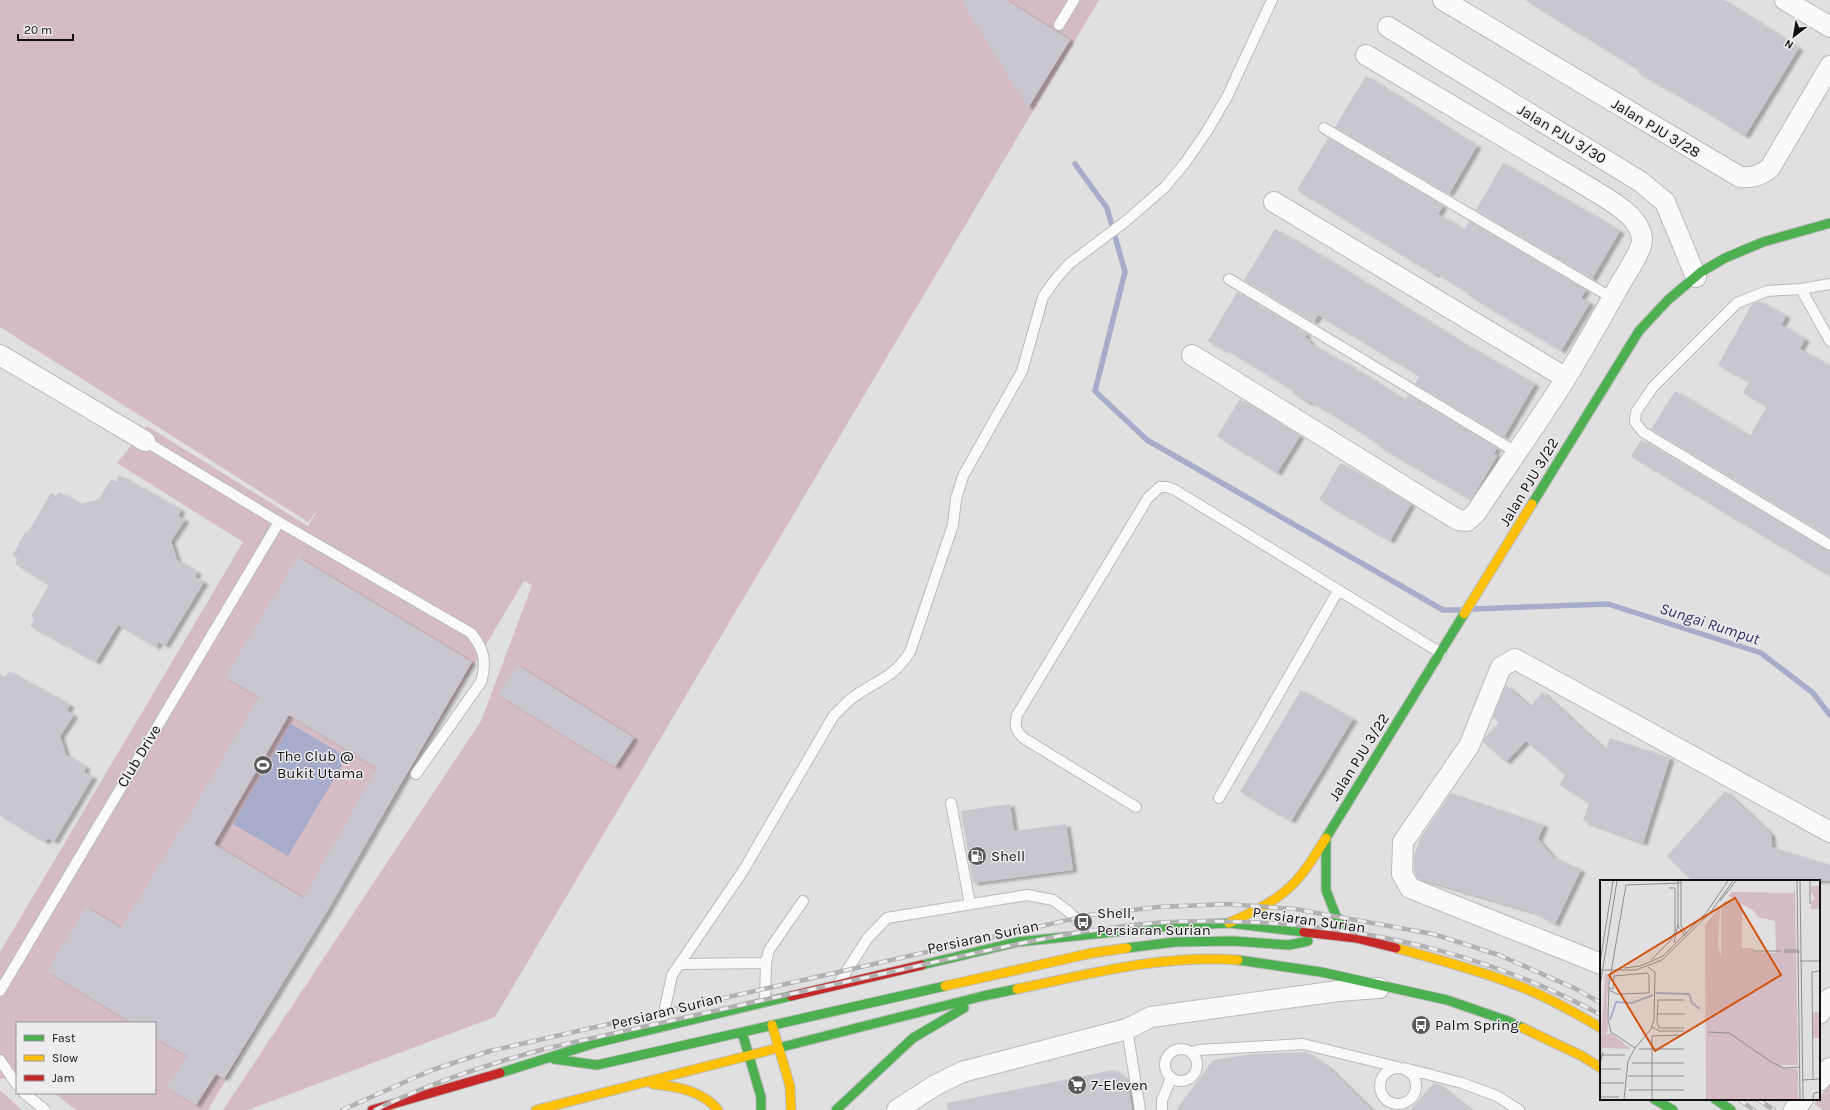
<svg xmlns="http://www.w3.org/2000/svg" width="1830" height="1110" font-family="Karla,sans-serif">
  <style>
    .green { fill: #d5bcc4 }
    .water { fill: #a7accb }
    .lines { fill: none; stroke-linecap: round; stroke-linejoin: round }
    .stream { stroke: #a7accb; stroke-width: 5.5 }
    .building { fill: #c9c6cf; fill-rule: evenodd; filter: url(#shadow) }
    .lane-casing { stroke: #bbbabb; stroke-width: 12 }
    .street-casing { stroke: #bbbabb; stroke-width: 22 }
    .fast-casing { stroke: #bbbabb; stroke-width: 11 }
    .slow-casing { stroke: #bbbabb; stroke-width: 11 }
    .jam-casing { stroke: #bbbabb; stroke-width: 11 }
    .lane { stroke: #fafafa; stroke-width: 10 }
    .street { stroke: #fafafa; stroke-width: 20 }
    .fast { stroke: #4caf50; stroke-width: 9 }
    .slow { stroke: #ffc107; stroke-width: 9 }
    .jam { stroke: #c62828; stroke-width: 9 }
    .rail-casing { stroke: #b2b1b2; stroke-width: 4.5 }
    .rail { stroke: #eeecef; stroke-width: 3; stroke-dasharray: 9; stroke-linecap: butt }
    .labels { text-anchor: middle; stroke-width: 3; stroke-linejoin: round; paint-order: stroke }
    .street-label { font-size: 15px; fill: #111011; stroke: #eeecef }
    .poi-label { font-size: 15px; fill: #111011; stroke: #eeecef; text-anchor: start }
    .water-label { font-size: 16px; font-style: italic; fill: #2b2e65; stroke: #eeecef }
    .inset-river { fill: none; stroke: #a7accb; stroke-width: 2 }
    .inset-road { fill: none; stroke: #8e8d8e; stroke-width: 1 }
    .view { fill: #d2520c; fill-opacity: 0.15; stroke: #d2520c; stroke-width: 2 }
    .inset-edge { fill: none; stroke: #111011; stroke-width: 2 }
  </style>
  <defs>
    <filter id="shadow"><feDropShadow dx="4.5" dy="2.5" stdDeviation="1" flood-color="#0004"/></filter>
  </defs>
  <rect width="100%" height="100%" fill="#e1e0e1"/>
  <path class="green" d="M0,0H1099L495,1017L248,1110H223L481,721L532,585L524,581L208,1110H76L54,1093H155V1023H17V1075L0,1079V952L243,542L117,463L147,426L308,526L319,508L308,522L0,327Z
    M1830,1084V1110H1823L1814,1104Z
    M0,1090L22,1110H0Z"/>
  <path class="water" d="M291,724L347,757L288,856L233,824Z"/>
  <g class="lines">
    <path class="stream" d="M1075,164L1107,208L1125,272L1095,391L1147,440L1443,610H1460
      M1473,609L1608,604L1761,653L1813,693L1830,715"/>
  </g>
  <path class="building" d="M961,0H1006L1070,40L1028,108Z
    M1525,0H1724L1799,48L1745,136L1693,104L1638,73L1639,70Z
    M1366,76L1477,146L1449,194L1335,127Z
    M1328,138L1443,206L1438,214L1464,230L1469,221L1586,290L1581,298L1590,303L1561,351L1468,295L1469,293L1436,273L1435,275L1297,190Z
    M1503,163L1620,231L1592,279L1476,210Z
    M1275,229L1334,263L1468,346L1535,384L1504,437L1415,384L1419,376L1355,337L1318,315L1314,322L1244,280Z
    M1237,292L1307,334L1305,337L1310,341V343L1341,362L1342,361L1405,400L1408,395L1497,448L1494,454L1497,456L1471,500L1378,446L1379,444L1346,423L1309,401L1308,403L1293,393L1294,391L1225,349L1224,350L1208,341Z
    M1759,301L1786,316L1781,325L1805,339L1800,349L1830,366V537L1651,429L1675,391L1750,436L1767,406L1743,393L1749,382L1718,365L1752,304Z
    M1240,399L1300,436L1277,473L1217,436Z
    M1641,440L1830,551V576L1631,456Z
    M1340,463L1411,504L1390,541L1319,500Z
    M119,475L181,510L178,516L185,520L171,541L177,560L197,572L195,577L204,582L165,646L159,642L156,647L118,625L96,662L30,626L34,619L31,616L49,585L15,564L18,559L12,556L26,531L28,532L51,493L56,496L59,492L81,504L99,499L111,479L116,482Z
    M298,557L472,662L326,913L224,1079L216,1074L196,1105L167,1087L187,1056L155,1037V1023H132L47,971L86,907L121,928L183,826L259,697L225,677ZM289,715L377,768L303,898L214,844Z
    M517,665L634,738L615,767L499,695Z
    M9,671L70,705L67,711L74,715L60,736L66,755L86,767L84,772L93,777L54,842L48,838L45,842L0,816V674L5,677Z
    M1506,685L1530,707L1542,692L1605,750L1610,738L1670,758L1643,843L1583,821L1589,803L1560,785L1565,775L1526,741L1506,762L1483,742L1485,737L1499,723L1493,717Z
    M1301,690L1353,719L1291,821L1240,792Z
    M1725,791L1771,834L1772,847L1830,865V881H1692L1667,856Z
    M1451,793L1544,825L1538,839L1553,857L1581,870L1555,924L1533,912L1417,878L1414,871V856L1421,837Z
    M1010,804L1014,831L1066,824L1073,870L973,883L961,811Z
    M1306,1052L1328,1067L1372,1110H1176L1213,1060L1253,1054Z
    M1114,1070L1127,1080L1132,1110H948L947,1103Z
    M1434,1083H1436L1471,1110H1410Z"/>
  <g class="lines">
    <defs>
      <path id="lane" d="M1059,25L1074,0
        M1324,128L1612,298
        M1229,279L1516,452
        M1830,284L1801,289L1767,291L1737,303L1653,387L1636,412L1635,422L1643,432L1830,545
        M1801,289L1830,341
        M145,441L279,522L471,633C484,649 487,662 481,682L416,774
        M1219,798L1338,591
        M951,803L970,904
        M1136,807L1025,739C1016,732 1014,727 1017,715L1148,498L1160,487H1167L1175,490L1441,653
        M680,964L766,963
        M839,983L867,939L887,918L1027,895L1053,900L1068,911L1090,933
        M0,991L279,522
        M765,1002L766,963L769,950L803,901
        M661,1027L672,975L743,871L834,715C841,709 847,701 855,696C879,679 892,679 910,652L953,525L956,499L963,476L1022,371L1043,297L1055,280L1069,264L1126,221L1165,187L1185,163L1207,131L1227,97L1272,0
        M1127,1029L1140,1110
        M1165 1065a16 16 0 1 1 32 0a16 16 0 1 1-32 0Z
        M1191,1053L1198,1050L1303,1044L1397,1067
        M0,1060L17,1085
        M1380 1086a18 18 0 1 1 36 0a18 18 0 1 1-36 0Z
        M1404,1068L1462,1083L1497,1096L1519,1110
        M24,1093L45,1110
        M1162,1110V1100L1171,1078"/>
      <path id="street" d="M1443,0L1740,177C1752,178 1760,176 1770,168L1830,66
        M1785,0L1830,27
        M1388,27L1641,182L1665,202L1696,277
        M1274,202L1566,378
        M0,355L145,441
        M1192,355L1458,520L1467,521L1475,514C1505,469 1537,424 1566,378C1584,348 1602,317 1619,286C1625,275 1642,251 1642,240C1641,215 1608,200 1590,188L1366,55
        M1601,964L1410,888L1402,874L1403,842L1469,746L1501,667L1515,659L1830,832
        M1819,1014L1830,998
        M1819,1081L1830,1068
        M897,1110L934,1086L962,1072L1127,1029L1151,1017L1338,991L1379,988
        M1794,1110L1803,1099"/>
      <path id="fast" d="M1532,504L1639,331L1668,300L1701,272L1725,258L1763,242L1830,223
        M1356,938L1336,916L1326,890V838L1464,614
        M1127,948L1175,942L1233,941L1289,945L1308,941
        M1238,960L1321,972L1447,1000L1508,1021L1523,1028
        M922,965L1017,942L1172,926L1229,923L1304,932
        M742,1032L761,1097V1110
        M778,1048L983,996L1017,989
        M554,1059L597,1065L945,986
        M500,1073L595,1043L791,996
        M1654,1099L1673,1110
        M1715,1099L1731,1110
        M836,1110L913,1038L964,1008"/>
      <path id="slow" d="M1464,614L1532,504
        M1229,923C1252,912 1276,902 1294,883C1307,870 1316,853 1326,838
        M1396,948C1436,959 1475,969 1514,984C1541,994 1576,1013 1601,1028
        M945,986L1092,953L1127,948
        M1017,989C1090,974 1163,954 1238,960
        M772,1025L790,1086L791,1110
        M1523,1028L1582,1056L1601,1068
        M653,1084C677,1087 702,1090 718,1110
        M536,1110L778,1048"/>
      <path id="jam" d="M1304,932L1356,938L1396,948
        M791,996L922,965
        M372,1110L500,1073"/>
    </defs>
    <use href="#lane" class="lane-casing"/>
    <use href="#street" class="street-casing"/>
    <use href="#fast" class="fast-casing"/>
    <use href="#slow" class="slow-casing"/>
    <use href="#jam" class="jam-casing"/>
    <use href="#lane" class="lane"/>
    <use href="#street" class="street"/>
    <use href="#fast" class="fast"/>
    <use href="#slow" class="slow"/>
    <use href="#jam" class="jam"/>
    <defs>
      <path id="rail" d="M1738,1099L1754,1110
        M1757,1099L1774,1110
        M342,1110L432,1070L490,1051L1090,915L1158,907L1227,904L1295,909L1433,934L1499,955L1574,988L1601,1003
        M375,1110C430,1083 488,1064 548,1048C657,1024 767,999 877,975C969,955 1061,931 1154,923C1192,920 1231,921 1269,923C1387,931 1496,958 1601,1015"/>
    </defs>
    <use href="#rail" class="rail-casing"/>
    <use href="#rail" class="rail"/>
  </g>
  <defs>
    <symbol id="stadium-disc" viewBox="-11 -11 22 22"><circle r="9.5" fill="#5a595a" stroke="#eeecef"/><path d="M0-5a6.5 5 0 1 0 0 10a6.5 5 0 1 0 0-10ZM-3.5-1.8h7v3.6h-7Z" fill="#fff"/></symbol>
    <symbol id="fuel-disc" viewBox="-11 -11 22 22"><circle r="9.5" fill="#5a595a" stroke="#eeecef"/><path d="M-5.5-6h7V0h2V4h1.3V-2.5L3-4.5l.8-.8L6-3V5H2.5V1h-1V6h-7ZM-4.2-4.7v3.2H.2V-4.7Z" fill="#fff"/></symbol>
    <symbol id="bus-disc" viewBox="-11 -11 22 22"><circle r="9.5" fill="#5a595a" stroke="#eeecef"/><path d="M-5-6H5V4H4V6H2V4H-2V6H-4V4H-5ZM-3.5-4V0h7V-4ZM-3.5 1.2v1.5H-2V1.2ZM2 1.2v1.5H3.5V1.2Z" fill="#fff"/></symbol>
    <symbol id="supermarket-disc" viewBox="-11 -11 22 22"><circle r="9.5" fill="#5a595a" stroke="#eeecef"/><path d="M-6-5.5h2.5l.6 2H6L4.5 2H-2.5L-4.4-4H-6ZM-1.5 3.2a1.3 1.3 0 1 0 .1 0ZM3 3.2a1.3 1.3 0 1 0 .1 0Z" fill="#fff"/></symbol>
  </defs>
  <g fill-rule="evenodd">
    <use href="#stadium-disc" x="252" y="754" width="22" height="22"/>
    <use href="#fuel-disc" x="966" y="845" width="22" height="22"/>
    <use href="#bus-disc" x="1072" y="911" width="22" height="22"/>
    <use href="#bus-disc" x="1410" y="1014" width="22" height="22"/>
    <use href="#supermarket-disc" x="1066" y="1074" width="22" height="22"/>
  </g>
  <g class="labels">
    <g class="street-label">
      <text transform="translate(1656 128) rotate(31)" y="5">Jalan PJU 3/28</text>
      <text transform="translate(1562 134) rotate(31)" y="5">Jalan PJU 3/30</text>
      <text transform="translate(1529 482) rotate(-59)" y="5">Jalan PJU 3/22</text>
      <text transform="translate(139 756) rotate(-59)" y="5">Club Drive</text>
      <text transform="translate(1359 757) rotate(-58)" y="5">Jalan PJU 3/22</text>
      <text transform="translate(1309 920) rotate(8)" y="5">Persiaran Surian</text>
      <text transform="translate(983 937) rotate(-12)" y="5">Persiaran Surian</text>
      <text transform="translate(667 1011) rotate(-14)" y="5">Persiaran Surian</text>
    </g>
    <g class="poi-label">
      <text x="277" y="761">The Club @<tspan x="277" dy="17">Bukit Utama</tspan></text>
      <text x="991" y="861">Shell</text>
      <text x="1097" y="918">Shell,<tspan x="1097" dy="17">Persiaran Surian</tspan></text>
      <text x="1435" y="1030">Palm Spring</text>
      <text x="1091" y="1090">7-Eleven</text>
    </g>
    <g class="water-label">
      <text transform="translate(1710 623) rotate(18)" y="6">Sungai Rumput</text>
    </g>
  </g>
  <g transform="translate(1600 880)">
    <rect width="220" height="220" fill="#e1e0e1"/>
    <path d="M195,6L198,185H179L184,188L198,189V219H106L105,45L120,27L118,65L121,77V26L125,21L137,20L128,16L131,12L194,13ZM142,24L153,30L158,37L175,41L176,73L154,72V68H142ZM211,6H220V29H211V22L215,19L211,12ZM5,94H10L7,118L8,150L5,155L11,153L31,169L3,168L0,175ZM213,132H220V158H213Z" fill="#d5bcc4" fill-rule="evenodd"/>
    <path class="inset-river" d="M56,113L89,114L92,123L100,129M10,140L16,122L32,123L53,115"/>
    <path class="inset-road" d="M78,1V46L85,56M81,1V46L87,54M197,1L200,219M200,1L203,219M210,1V24M69,8H75V19M120,21L136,1M74,63L78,44M184,70H199M153,71H181M184,72H200M51,80L70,61L75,52V19M200,81H220M0,83L13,1M24,88L40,86L63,76L106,33L128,1M0,90H36L62,80L110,33L133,1M0,106L17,1M9,110L17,114L49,113V95L47,93L14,96L13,109L9,108M84,120H58L57,142L59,148H84M57,134H85M52,147L59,151H84M108,152L129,153L173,183L184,188L200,187M35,168L11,152L8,140L9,104L26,5L81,3M39,169H84M1,175H25M32,183H84M0,184L3,172M0,189H21M28,196H84M213,199L212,92L220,91M203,200L220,199M0,203H24M29,210H84M0,217H19M24,219L28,181L35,168L51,149L54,140L55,92L48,87M52,219V156L83,155M213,219L214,213L220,212"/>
    <path class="view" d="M135,18L181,95L55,171L9,95Z"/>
    <rect width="220" height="220" class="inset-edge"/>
  </g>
  <rect x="16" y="1022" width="140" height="72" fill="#eeecef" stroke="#969496"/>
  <rect x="24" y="1035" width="20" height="6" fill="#4caf50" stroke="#969496"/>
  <text x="52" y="1042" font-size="12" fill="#111011">Fast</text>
  <rect x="24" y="1055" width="20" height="6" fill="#ffc107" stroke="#969496"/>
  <text x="52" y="1062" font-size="12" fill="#111011">Slow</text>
  <rect x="24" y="1075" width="20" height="6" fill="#c62828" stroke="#969496"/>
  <text x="52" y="1082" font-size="12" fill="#111011">Jam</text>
  <g transform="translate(1794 36) rotate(211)" stroke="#eeecef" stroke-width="3" paint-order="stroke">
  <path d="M0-3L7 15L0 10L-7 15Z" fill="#111011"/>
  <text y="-6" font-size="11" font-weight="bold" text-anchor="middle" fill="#111011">N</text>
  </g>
  <path d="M18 34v6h55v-6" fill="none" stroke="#111011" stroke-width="2"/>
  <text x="24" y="34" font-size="12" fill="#111011" stroke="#eeecef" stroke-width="3" paint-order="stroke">20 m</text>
</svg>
